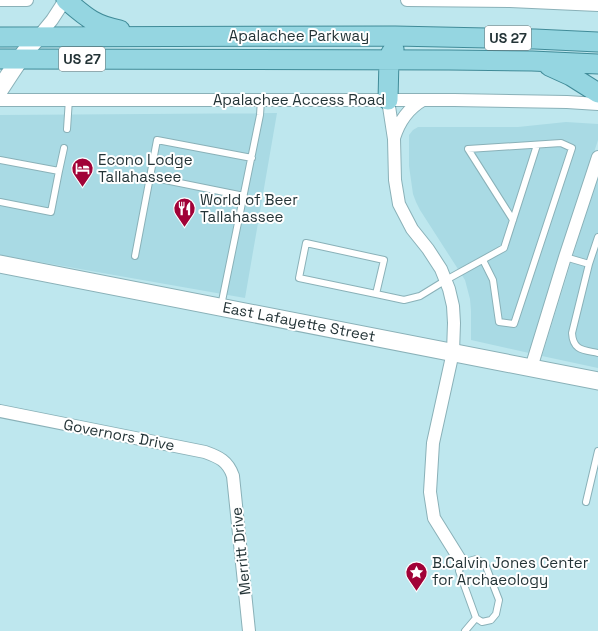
<svg xmlns="http://www.w3.org/2000/svg" width="598" height="631" font-family="'Space Grotesk',sans-serif">
  <style>
    .built { fill: #a9dae4 }
    .lines { fill: none; stroke-linecap: round; stroke-linejoin: round }
    .lane-casing { stroke: #8ab1b8; stroke-width: 8 }
    .street-casing { stroke: #8ab1b8; stroke-width: 14 }
    .secondary-casing { stroke: #8ab1b8; stroke-width: 19 }
    .primary-casing { stroke: #408b98; stroke-width: 21 }
    .lane { stroke: #fff; stroke-width: 6 }
    .street { stroke: #fff; stroke-width: 12 }
    .secondary { stroke: #fff; stroke-width: 17 }
    .primary { stroke: #95d6e1; stroke-width: 19 }
    .labels { text-anchor: middle; stroke-width: 4; stroke-linejoin: round; paint-order: stroke }
    .shield { fill: #fff; stroke: #667173; stroke-width: 1 }
    .shield-label { font-size: 14px; font-weight: bold; fill: #243437 }
    .street-label { font-size: 15px; fill: #243437; stroke: #fff }
    .poi-label { font-size: 15px; fill: #243437; stroke: #fff; text-anchor: start }
  </style>
  <rect width="100%" height="100%" fill="#bee7ee"/>
  <path class="built" d="M277,113L245,298L0,255V115Z
    M566,122L598,124V140L529,353L471,340V311L470,299L465,280L420,210L416,202L413,194L409,166V135L413,130L418,127H518Z
    M598,175V368L542,356Z"/>
  <g class="lines">
    <defs>
      <path id="lane" d="M67,129L69,99
        M0,160L59,171L51,212L0,202
        M59,171L64,148
        M150,177L244,196
        M598,237L589,264L572,333C573,351 584,350 598,353
        M135,256L157,140L252,158
        M565,257L589,264
        M483,260L493,280L499,322L514,324L572,148L561,143L468,149L513,220
        M376,294L299,278L306,243L384,260L376,294L404,300L420,296L446,280L504,248L537,145
        M221,306L260,115L261,100
        M586,502L598,451
        M476,559L485,564L499,600L496,614L491,620L482,622L476,618L459,571L462,563Z
        M465,631L476,618"/>
      <path id="street" d="M0,0H27
        M407,0L510,1L598,5
        M38,37L52,20L65,0
        M0,100H454L567,102L598,104
        M388,100L394,139L395,180L399,204L412,229L428,249L441,269L449,289L453,306L454,323L453,352L433,443L430,492L434,518L462,563
        M394,138C399,122 409,108 423,100
        M531,368L565,257L598,157
        M0,411L205,452C219,457 228,461 233,476L249,631"/>
      <path id="secondary" d="M0,89C12,71 23,52 38,37
        M0,264L598,381"/>
      <path id="primary" d="M66,0C86,17 94,25 120,30
        M0,37L395,36L535,39L598,42
        M0,59L449,60L532,61L598,64
        M549,66L571,76L598,93
        M388,100L389,59L391,53L394,49"/>
    </defs>
    <use href="#lane" class="lane-casing"/>
    <use href="#street" class="street-casing"/>
    <use href="#secondary" class="secondary-casing"/>
    <use href="#primary" class="primary-casing"/>
    <use href="#lane" class="lane"/>
    <use href="#street" class="street"/>
    <use href="#secondary" class="secondary"/>
    <use href="#primary" class="primary"/>
  </g>
  <defs>
    <symbol id="hotel-pin" viewBox="-11 -11 22 30"><path d="M0 17L-7.5 6A9.5 9.5 0 1 1 7.5 6Z" fill="#a10237" stroke="#fff"/><path d="M-6-4.5h1.5V1H6V5H4.5V3h-9V5H-6ZM-4 0a1.8 1.8 0 1 1 3.6 0ZM.5 0V-2.5h3Q6-2.5 6 0Z" fill="#fff"/></symbol>
    <symbol id="restaurant-pin" viewBox="-11 -11 22 30"><path d="M0 17L-7.5 6A9.5 9.5 0 1 1 7.5 6Z" fill="#a10237" stroke="#fff"/><path d="M-5-6h1v4h1v-4h1v4h1v-4h1v5L-1.5 .5V6h-2V.5L-5-1ZM5-6V6H3V1.5H1.5Q1.5-4 5-6Z" fill="#fff"/></symbol>
    <symbol id="sight-pin" viewBox="-11 -11 22 30"><path d="M0 17L-7.5 6A9.5 9.5 0 1 1 7.5 6Z" fill="#a10237" stroke="#fff"/><path d="M0-6L1.8-2.2L6-1.7L2.9 1.2L3.7 5.4L0 3.3L-3.7 5.4L-2.9 1.2L-6-1.7L-1.8-2.2Z" fill="#fff"/></symbol>
  </defs>
  <g fill-rule="evenodd">
    <use href="#hotel-pin" x="70" y="156" width="25" height="34"/>
    <use href="#restaurant-pin" x="172" y="196" width="25" height="34"/>
    <use href="#sight-pin" x="404" y="560" width="25" height="34"/>
  </g>
  <g class="labels">
    <g class="shield">
      <rect x="485" y="26" width="46" height="24" rx="3"/>
      <rect x="59" y="47" width="46" height="24" rx="3"/>
    </g>
    <g class="shield-label">
      <text x="508" y="43">US 27</text>
      <text x="82" y="64">US 27</text>
    </g>
    <g class="street-label">
      <text x="299" y="41">Apalachee Parkway</text>
      <text x="299" y="105">Apalachee Access Road</text>
      <text transform="translate(299 322) rotate(11)" y="5">East Lafayette Street</text>
      <text transform="translate(119 435) rotate(11)" y="5">Governors Drive</text>
      <text transform="translate(241 551) rotate(-96)" y="5">Merritt Drive</text>
    </g>
    <g class="poi-label">
      <text x="98" y="165">Econo Lodge<tspan x="98" dy="17">Tallahassee</tspan></text>
      <text x="200" y="205">World of Beer<tspan x="200" dy="17">Tallahassee</tspan></text>
      <text x="432" y="568">B.Calvin Jones Center<tspan x="432" dy="17">for Archaeology</tspan></text>
    </g>
  </g>
</svg>
